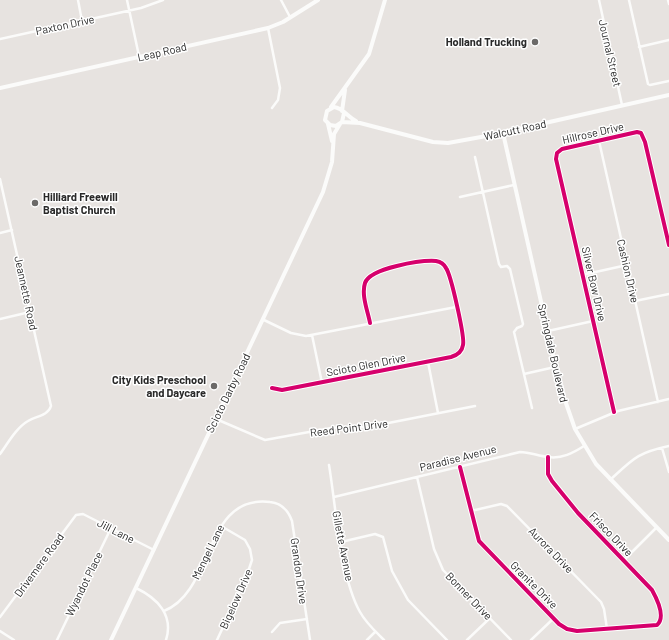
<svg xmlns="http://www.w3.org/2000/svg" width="669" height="640" font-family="Barlow,sans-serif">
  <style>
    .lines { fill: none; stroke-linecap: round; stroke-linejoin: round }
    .street { stroke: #fbfbfa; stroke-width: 2.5 }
    .secondary { stroke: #fbfbfa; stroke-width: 4 }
    .cycleway-casing { stroke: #fff; stroke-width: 6 }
    .cycleway { stroke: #d6006c; stroke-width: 4 }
    .poi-dot { fill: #6c6a69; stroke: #fff; stroke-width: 1.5 }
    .labels { text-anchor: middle; stroke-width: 3; stroke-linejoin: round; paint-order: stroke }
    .street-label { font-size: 11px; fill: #292929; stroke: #fff }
    .poi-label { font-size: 11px; font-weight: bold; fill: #292929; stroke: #fff; text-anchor: end }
  </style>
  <rect width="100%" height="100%" fill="#e7e3e0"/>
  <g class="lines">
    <path class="street" d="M78,0L82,21
      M127,0L139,56
      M281,0L290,17
      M599,0L622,105
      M629,0L648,84L650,85L669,81
      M668,0L669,4
      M268,28L280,88L278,100L272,108
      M0,39L141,8L163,0
      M639,47L669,40
      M599,141L658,402
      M475,157L499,264L501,267L507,266L510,269L523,324L522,326L517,328L514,332L532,408
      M0,179L51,406C48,416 36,416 28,421C16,428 8,443 0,454
      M460,197L514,185
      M0,233L12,230
      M582,275L627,265
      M635,301L669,294
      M0,319L30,312
      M264,320L291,333L306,336L456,307
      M548,331L593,321
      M312,335L322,383
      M428,362L438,413
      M524,374L555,367
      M272,388L282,390L451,357C458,355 462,352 463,345C465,337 451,275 446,268C444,264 441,262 436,261C421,260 370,268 365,283C361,295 368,312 370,323
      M614,412L556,159L557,153L562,149L637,132L641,133L645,142L669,245
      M216,419L265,440L331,428L368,427L475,406
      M575,429L618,411L669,399
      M662,448L669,472
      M329,465C336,507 340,576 360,612C366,623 375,631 384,640
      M460,467L479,541L559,624L567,629L577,631L657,625C666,617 657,599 652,590L578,513L552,481L548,474V457
      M417,477L434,549L443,570L511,640
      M610,480C634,458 637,453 669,446
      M334,497L520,452C530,452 538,456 548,457C562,459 573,453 584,446
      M471,511L501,504L507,506L601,602L604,609L607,629
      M341,542L375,534L383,537L392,571L408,600L447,640
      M624,560L656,528
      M136,588C157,598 174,615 166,640
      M164,611C215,591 203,494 270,502C281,503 288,510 292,521L310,640
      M0,617L76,515L83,514L154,550
      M0,631L14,640
      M272,632L280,623L307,619
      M57,640L111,528
      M217,640L246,578L252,560L250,549L245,540L221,526
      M367,640L375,632
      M467,640L490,618
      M531,640L554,618"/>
    <path class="secondary" d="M0,88L268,28L283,22L318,0
      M331,107L369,54L385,0
      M342,111L345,90
      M344,113L342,122L336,126L330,125L325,120L327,111L334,107C343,108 348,117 356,121
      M342,122L360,123L433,142L448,143L492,135L669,95
      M328,124L332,141
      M503,133L560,386L575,429L596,464L669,540
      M111,640L323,192L332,162L334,134L340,124"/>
    <defs>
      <path id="cycleway" d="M272,388L282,390L451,357C458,355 462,352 463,345C465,337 451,275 446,268C444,264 441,262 436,261C421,260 370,268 365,283C361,295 368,312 370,323
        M614,412L556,159L557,153L562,149L637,132L641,133L645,142L669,245
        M460,467L479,541L559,624L567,629L577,631L657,625C666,617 657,599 652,590L578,513L552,481L548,474V457"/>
    </defs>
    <use href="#cycleway" class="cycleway-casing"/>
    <use href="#cycleway" class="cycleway"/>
  </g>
  <g class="poi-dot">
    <circle cx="535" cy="42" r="4"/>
    <circle cx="35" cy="203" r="4"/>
    <circle cx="214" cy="386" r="4"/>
  </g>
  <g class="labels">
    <g class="street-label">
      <text transform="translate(65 25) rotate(-12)" y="4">Paxton Drive</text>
      <text transform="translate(162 52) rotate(-13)" y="4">Leap Road</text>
      <text transform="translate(610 53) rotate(77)" y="4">Journal Street</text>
      <text transform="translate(515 130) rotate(-12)" y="4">Walcutt Road</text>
      <text transform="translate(593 133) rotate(-13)" y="4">Hillrose Drive</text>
      <text transform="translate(628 271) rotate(77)" y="4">Cashion Drive</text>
      <text transform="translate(594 284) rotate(77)" y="4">Silver Bow Drive</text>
      <text transform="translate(26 293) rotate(78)" y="4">Jeannette Road</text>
      <text transform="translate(553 353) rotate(77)" y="4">Springdale Boulevard</text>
      <text transform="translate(366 365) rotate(-11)" y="4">Scioto Glen Drive</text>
      <text transform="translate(228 393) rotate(-64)" y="4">Scioto Darby Road</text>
      <text transform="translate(349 428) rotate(-7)" y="4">Reed Point Drive</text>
      <text transform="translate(458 458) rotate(-14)" y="4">Paradise Avenue</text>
      <text transform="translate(116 531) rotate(27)" y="4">Jill Lane</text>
      <text transform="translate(611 534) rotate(46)" y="4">Frisco Drive</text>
      <text transform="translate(343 546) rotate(79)" y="4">Gillette Avenue</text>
      <text transform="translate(551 550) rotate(46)" y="4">Aurora Drive</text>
      <text transform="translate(208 552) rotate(-64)" y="4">Mengel Lane</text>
      <text transform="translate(39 565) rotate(-54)" y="4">Drivemere Road</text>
      <text transform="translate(299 571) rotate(82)" y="4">Grandon Drive</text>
      <text transform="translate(84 584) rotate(-64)" y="4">Wyandot Place</text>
      <text transform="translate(534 585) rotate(45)" y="4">Granite Drive</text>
      <text transform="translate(469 596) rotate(46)" y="4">Bonner Drive</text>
      <text transform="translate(236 599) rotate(-66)" y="4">Bigelow Drive</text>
    </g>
    <g class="poi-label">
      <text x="527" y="46">Holland Trucking</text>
      <text x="43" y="201" text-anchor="start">Hilliard Freewill<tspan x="43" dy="13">Baptist Church</tspan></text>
      <text x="206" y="384">City Kids Preschool<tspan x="206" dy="13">and Daycare</tspan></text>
    </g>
  </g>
</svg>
